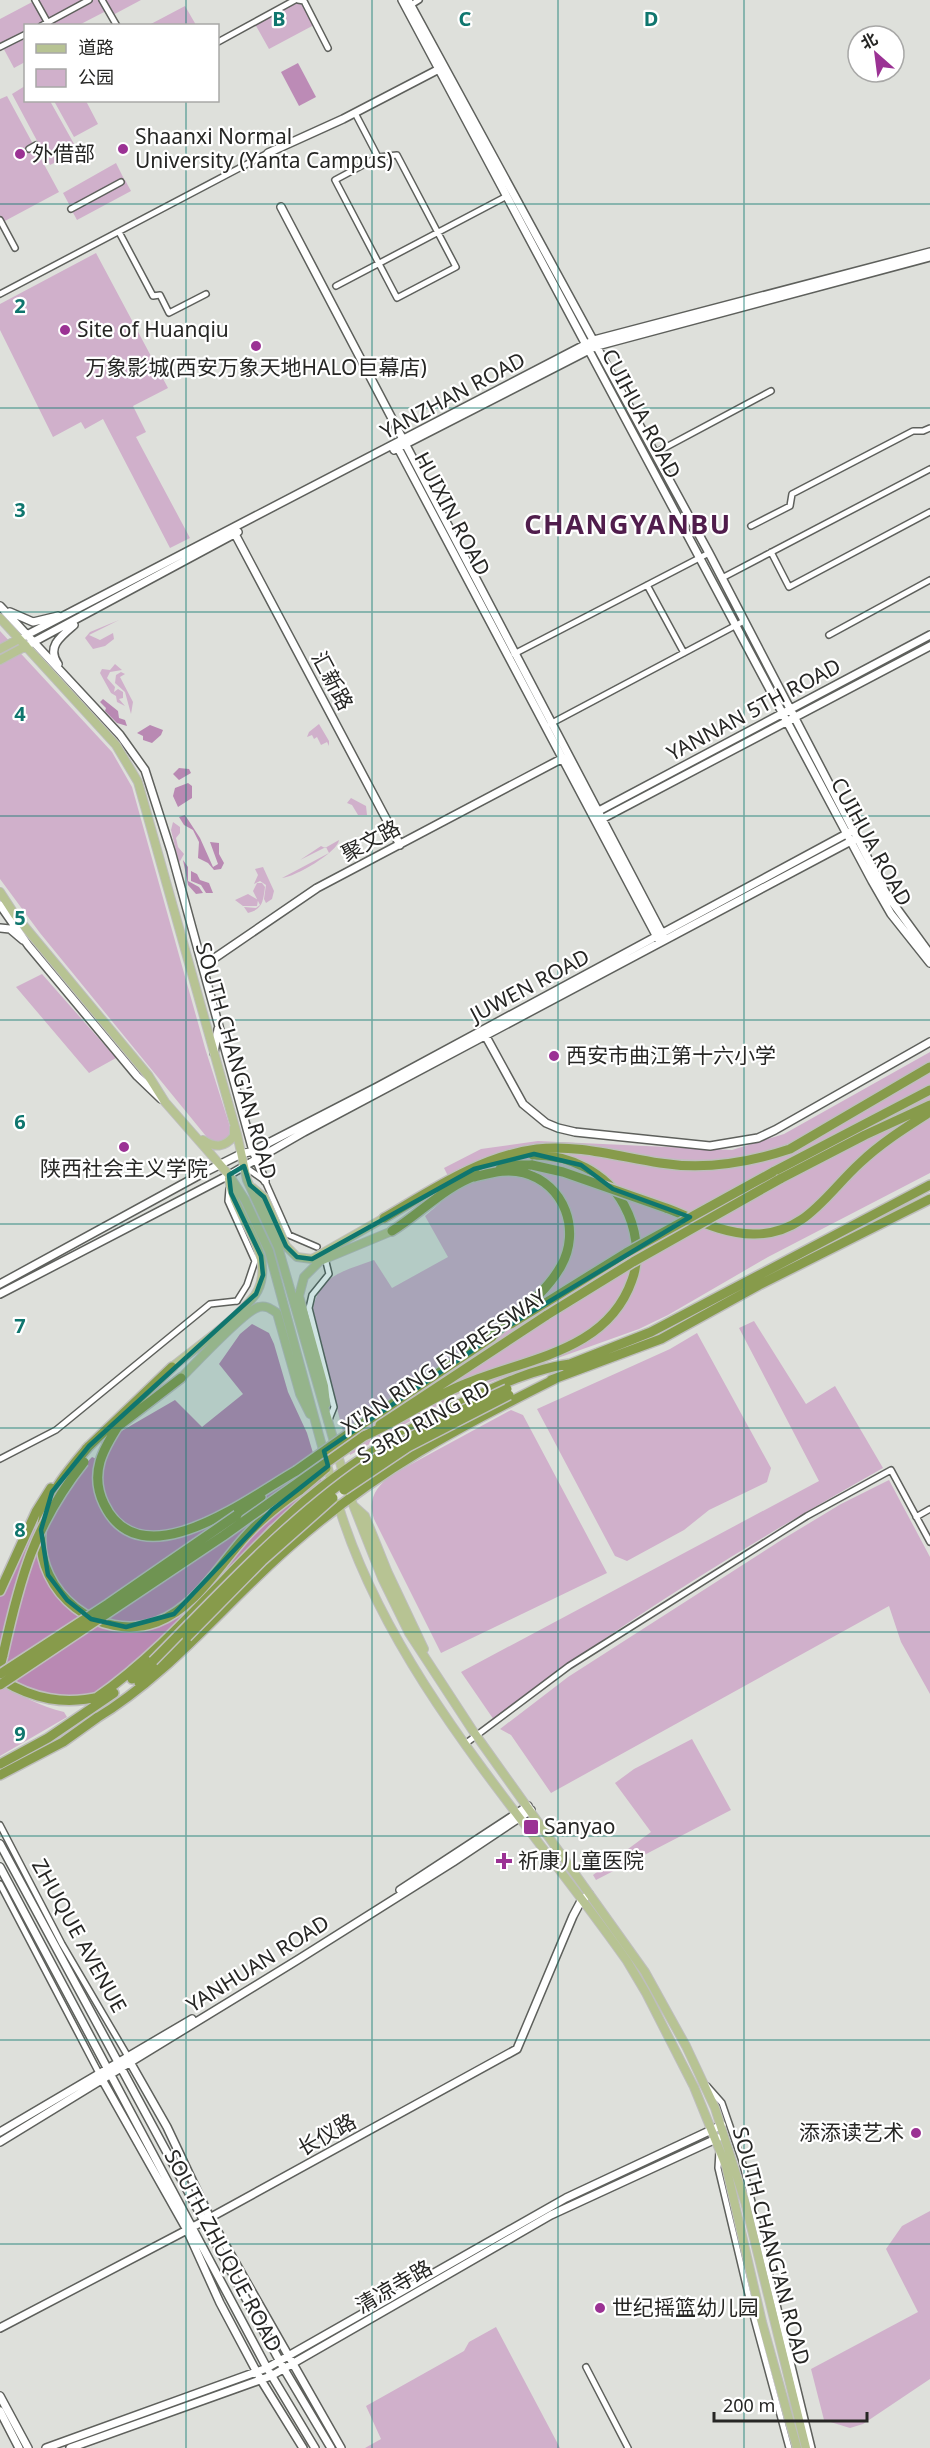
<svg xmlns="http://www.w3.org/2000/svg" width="930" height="2448" font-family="'Noto Sans','Noto Sans SC',sans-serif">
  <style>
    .green { fill: #d0b0cb }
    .forest { fill: #b989b3 }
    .water { fill: #bc8bb6 }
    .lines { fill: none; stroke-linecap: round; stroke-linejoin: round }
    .street-casing { stroke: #5e605c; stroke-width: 8 }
    .secondary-casing { stroke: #5e605c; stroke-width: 10 }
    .primary-casing { stroke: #bebebd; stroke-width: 10 }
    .highway-casing { stroke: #bebebd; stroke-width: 12 }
    .street { stroke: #fff; stroke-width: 5 }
    .secondary { stroke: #fff; stroke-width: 7 }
    .primary { stroke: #b7c393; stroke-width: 8 }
    .highway { stroke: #879b4b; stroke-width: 9 }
    .highway-bridge-casing { stroke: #bebebd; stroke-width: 12; stroke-linecap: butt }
    .highway-bridge { stroke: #879b4b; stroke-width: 9 }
    .marked { fill: #0f766e; fill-opacity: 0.2; stroke: #0f766e; stroke-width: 4.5; stroke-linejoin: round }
    .grid { fill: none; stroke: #0f766e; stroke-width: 1.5; stroke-opacity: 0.55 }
    .poi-dot { fill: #9b3294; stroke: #fff; stroke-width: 2 }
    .labels { text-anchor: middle; stroke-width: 4.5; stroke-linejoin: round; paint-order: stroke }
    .poi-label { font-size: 21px; fill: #262624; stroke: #fff; text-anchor: start }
    .street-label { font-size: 21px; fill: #262624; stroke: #fff }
    .district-label { font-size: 27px; font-weight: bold; letter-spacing: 1.5px; fill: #501d4c; stroke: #fff }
    .grid-label { font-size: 20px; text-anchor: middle; font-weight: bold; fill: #0f766e; stroke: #fff; stroke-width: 4.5; stroke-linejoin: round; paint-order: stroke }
  </style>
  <rect width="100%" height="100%" fill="#dee0db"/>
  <path class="green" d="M36,0H141L111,16L108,10L79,25L26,26L25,62L14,68L0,42V19Z
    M296,2H302L314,25L269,49L255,24Z
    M185,6L196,25H149Z
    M25,86L26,100L50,101L78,151L50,165L12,94Z
    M7,96L59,192L3,222L0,215V99Z
    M54,101H86L98,124L74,137Z
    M116,163L124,179L71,208L63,193Z
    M125,180L131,191L77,220L71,209Z
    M96,253L168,388L133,406L146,432L136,437L190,538L170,548L103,419L85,429L81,422L53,437L0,330V304Z
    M119,620L89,635L100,640L113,633L114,639L105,646L93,649L85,638L90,632Z
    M0,631L112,752L132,787L205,1048L231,1130L232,1134L222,1143L210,1141L40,933L0,879Z
    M115,664L122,670L110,672L107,678L115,687L114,692L118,689L123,692V698L119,699L125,706L117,702L116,696L111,693L100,673L102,669L110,670Z
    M121,672L125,674L120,677L133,702L131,714L125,692L115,683L116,675Z
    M319,724L329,741V746L327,742L321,745L317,737L314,739L312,735L307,737L309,732Z
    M351,798L366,806L367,815H358L352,805L347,803Z
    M173,822L180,827V833L176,838L178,847L184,854L179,863L171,830Z
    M339,840C338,852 295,877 282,878L329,853L326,847L300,860L321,846L325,848Z
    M263,867L274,891L272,899L266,903L264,899L266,885L260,881L254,884L258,875L255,869Z
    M257,883H262L265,887C263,901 263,909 248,913L244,907L256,908L260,905L253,891Z
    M248,894L258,900L257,906H243L235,900Z
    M42,974L116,1058L89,1073L16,987Z
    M930,1052V1173L768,1257L668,1315L639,1329L460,1393L350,1455C335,1407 326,1357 313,1309C320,1274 345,1271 374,1260L392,1288L448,1257L425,1216L455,1190L444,1168L481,1149L538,1141L732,1150L784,1134Z
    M754,1321L806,1404L835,1386L883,1468C750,1543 614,1625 494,1720L461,1672L819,1481L739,1328Z
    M697,1333L771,1468L767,1482L709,1510L684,1530L627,1561L615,1556L537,1409L670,1349Z
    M511,1410L523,1415L607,1573L441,1653L374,1519C367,1498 377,1486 393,1474Z
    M889,1480L930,1557V1694L901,1642L889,1606L551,1793L511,1735L500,1729L568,1677L783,1539L841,1504Z
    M0,1683C20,1695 41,1707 64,1712L67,1717L0,1756Z
    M692,1739L731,1810L596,1880L593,1875L651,1832L615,1783L634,1769Z
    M930,2211V2379L863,2424L850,2428L824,2420L811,2369L918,2312L886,2249L902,2226Z
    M496,2327L560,2448H365L381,2439L366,2406L464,2351L469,2342Z"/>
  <path class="forest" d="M103,699L118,711L119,718L125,720L127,726L117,723L105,711L106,708L100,702Z
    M150,725L163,730L161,735L152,743L143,740V736L137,733Z
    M179,768L189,769L191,773L179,780L173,774Z
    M188,783L192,786V798L178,807L173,796L175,788Z
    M185,815L200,838L213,867L218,864L210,842L219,843V854L224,863L221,869L214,870L208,863L198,858L199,842L193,830L184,825L179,817Z
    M183,860L188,867V881L199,887L203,893L196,894L188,885Z
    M191,871L197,874L200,880L209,883L213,893H206L201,885L191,881Z
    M252,1324L269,1333L274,1344L288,1392L307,1433L322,1483L269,1526L179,1624L107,1687L80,1698L62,1699L34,1691L0,1672V1596L37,1515L92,1457L101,1461L118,1433L175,1400L202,1427L243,1394L219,1364L240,1334Z"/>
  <path class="water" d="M298,63L316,97L299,106L281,72Z"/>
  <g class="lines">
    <defs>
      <path id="street" d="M35,0L49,25
        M102,0L117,26
        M298,0L304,1L328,48
        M411,5L419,0
        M41,26L89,0
        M218,42L295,0
        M0,47L26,34
        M355,113L378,157
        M29,149L36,145
        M397,155L456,267L397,298L335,180L378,157Z
        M71,209L121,182
        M0,220L15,248
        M119,232L153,296L160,295L169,313L206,294
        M336,286L507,196
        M0,294L268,153
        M655,453L771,391
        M751,526L790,506L792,494L913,431H923L930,428
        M771,552L789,587L930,512
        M722,578L930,469
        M647,585L684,653
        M829,635L930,580
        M514,654L709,553
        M550,724L744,621
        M244,1166L265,1181L289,1235L317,1247
        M229,1189L228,1201L255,1261L247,1285L237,1301
        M326,1262L329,1274L312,1295L309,1308L334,1407L328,1422
        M0,1459L56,1430L210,1304L237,1301
        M916,1517L930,1509
        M465,1744L569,1666L807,1516L891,1470L930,1542
        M0,1825L62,1944L130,2060
        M0,1884L101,2077
        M707,2086L722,2103L742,2161L812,2448
        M719,2151L718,2168L753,2315L789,2448
        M586,2367L628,2448"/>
      <path id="secondary" d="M402,0L872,881L891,914L930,963
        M408,0L709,553L887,895L930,954
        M268,153L343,119L441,68
        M281,207L664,937
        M400,445L398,448L658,939
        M394,450L597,346L930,257
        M235,534L400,845
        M0,606L120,735L145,770L171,851L253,1151L265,1181
        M10,612L33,622L58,616
        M19,639L594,340L930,252
        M26,646L238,532
        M58,664C46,647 61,636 74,625
        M595,813L930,635
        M598,821L930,646
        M0,905L28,945L137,1076L161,1099
        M0,928L10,929L23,940
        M203,966L317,888L563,758
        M484,1033L523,1104L546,1123L558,1128L575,1132L710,1146L758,1138L775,1130L930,1042
        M214,1053L218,1029
        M0,1284L203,1173L241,1154L253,1151L377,1087L850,832
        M0,1294L229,1175L304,1132L853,840
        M0,1844L284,2369L331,2448
        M0,1867L267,2368L315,2448
        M400,1890L528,1806
        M130,2062L167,2127L210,2218L341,2448
        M103,2081L187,2230L220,2303L261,2380L303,2448
        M0,2132L192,2019
        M0,2142L299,1959L453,1862L531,1810
        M0,2328L204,2221L517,2049L573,1916L581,1901L589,1894
        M0,2396L28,2448
        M0,2411L19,2448
        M46,2448L267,2368L566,2198L722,2125
        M70,2448L271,2376L551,2215L718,2138"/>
      <path id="primary" d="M0,618L116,745L138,782L237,1134L247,1180L278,1247L350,1497L382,1578L409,1633L473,1731L645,1972L686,2046L715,2108L745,2202L806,2448
        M0,649L19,639
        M0,660L26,646
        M0,892L15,915L148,1075L165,1102L229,1175L245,1200L269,1251L332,1483
        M203,1140C215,1148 224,1148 234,1136V1128
        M253,1188L264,1197L286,1246L297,1257L312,1259L384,1218
        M172,1367C199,1345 233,1323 255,1295C263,1284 264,1268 260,1255C253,1229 233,1207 229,1179
        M181,1378C194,1365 245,1310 259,1307C266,1305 271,1309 277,1313L300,1394L310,1414
        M326,1404L324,1386L299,1296L304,1277L320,1261L392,1231
        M338,1504C390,1676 526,1817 627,1961L646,1993L694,2087L726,2166L762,2322L797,2448
        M355,1507L365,1516L388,1573L424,1649"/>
      <path id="highway" d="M500,1169L511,1165H532
        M773,1172L930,1090
        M474,1177C491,1173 507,1168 524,1173C565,1184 581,1231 561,1266C545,1295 513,1317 489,1339
        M780,1179L865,1135L930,1105
        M666,1208C693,1218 723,1234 753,1234C805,1235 826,1194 860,1163C881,1143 905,1128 930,1112
        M384,1218C432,1190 481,1156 537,1149C577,1144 620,1157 660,1163C704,1170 748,1163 790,1149L930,1067
        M392,1231C421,1213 445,1186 478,1175
        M511,1324L547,1302
        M565,1366L651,1332L930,1185
        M551,1380L661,1339L759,1285L930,1199
        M120,1423C103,1449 89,1473 104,1504C141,1582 250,1497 296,1471
        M361,1425L492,1337
        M380,1425L547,1315
        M116,1428L181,1378
        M364,1436C399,1421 429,1398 465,1384C527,1358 607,1352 632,1280C641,1256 636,1227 624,1205C606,1172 570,1155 533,1155
        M89,1446C67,1472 44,1497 41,1532C36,1593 99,1643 157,1622C196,1607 218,1567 245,1537C261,1519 280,1504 300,1490
        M86,1449L172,1367
        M237,1515L261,1497
        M0,1591L36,1512L51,1488
        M0,1667L3,1655
        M0,1679C33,1699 65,1706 102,1696
        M132,1679L153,1661
        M139,1683L187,1637
        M96,1698C175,1643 233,1563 305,1501C351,1462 405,1430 459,1404C495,1387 531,1369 570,1364
        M95,1719C172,1673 227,1600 295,1542C379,1469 457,1428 555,1379
        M0,1764L48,1738L114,1693
        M0,1775L63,1742L98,1717"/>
    </defs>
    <use href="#street" class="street-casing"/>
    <use href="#secondary" class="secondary-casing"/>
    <use href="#primary" class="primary-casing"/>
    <use href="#highway" class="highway-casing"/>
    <use href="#street" class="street"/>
    <use href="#secondary" class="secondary"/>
    <use href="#primary" class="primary"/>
    <use href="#highway" class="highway"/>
    <defs>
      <path id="highway-bridge" d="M532,1165L563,1172L666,1208
        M547,1302L626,1253L773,1172
        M547,1315L633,1262L780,1179
        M296,1471L361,1425
        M300,1490L326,1468
        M344,1490L408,1447L509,1395
        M187,1637L262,1561L333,1498
        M3,1655C20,1578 34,1525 84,1462
        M153,1661C224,1589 293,1513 378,1457C419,1430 463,1410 507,1389
        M0,1674L108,1604L237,1515
        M0,1685L223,1536L364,1436"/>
    </defs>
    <use href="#highway-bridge" class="highway-bridge-casing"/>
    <use href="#highway-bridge" class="highway-bridge"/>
  </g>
  <path class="marked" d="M534,1154L581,1165L613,1189L690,1217L510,1325L324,1451L328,1466L272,1510L174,1614L126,1627L91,1619L67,1600L48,1575L41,1530L52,1492L89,1446L256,1294L263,1275L261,1256L231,1193L229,1175L244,1166L250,1185L264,1197L286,1246L297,1257L312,1259L474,1169Z"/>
  <path class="grid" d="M186,0V26M372,0V2448M558,0V2448M744,0V2448M186,100V2448M0,204H930M0,408H930M0,612H930M0,816H930M0,1020H930M0,1224H930M0,1428H930M0,1632H930M0,1836H930M0,2040H930M0,2244H930"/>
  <g class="poi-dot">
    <circle cx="123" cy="149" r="6"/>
    <circle cx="20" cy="154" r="6"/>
    <circle cx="65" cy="330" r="6"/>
    <circle cx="256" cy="346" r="6"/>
    <circle cx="554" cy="1056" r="6"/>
    <circle cx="124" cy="1147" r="6"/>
    <rect x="523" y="1819" width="16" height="16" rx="3"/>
    <path d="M501 1852h6v6h6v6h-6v6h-6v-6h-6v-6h6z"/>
    <circle cx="916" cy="2133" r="6"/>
    <circle cx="600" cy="2308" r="6"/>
  </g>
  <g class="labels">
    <g class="poi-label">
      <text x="135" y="144">Shaanxi Normal<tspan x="135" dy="24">University (Yanta Campus)</tspan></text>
      <text x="32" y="161">外借部</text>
      <text x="77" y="337">Site of Huanqiu</text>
      <text x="256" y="375" text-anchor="middle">万象影城(西安万象天地HALO巨幕店)</text>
      <text x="566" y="1063">西安市曲江第十六小学</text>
      <text x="124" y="1176" text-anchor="middle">陕西社会主义学院</text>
      <text x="544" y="1834">Sanyao</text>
      <text x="518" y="1868">祈康儿童医院</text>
      <text x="904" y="2140" text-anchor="end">添添读艺术</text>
      <text x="612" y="2315">世纪摇篮幼儿园</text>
    </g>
    <g class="street-label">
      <text transform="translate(453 396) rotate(-28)" y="7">YANZHAN ROAD</text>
      <text transform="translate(641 414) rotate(62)" y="7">CUIHUA ROAD</text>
      <text transform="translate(452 514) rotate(62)" y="7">HUIXIN ROAD</text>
      <text transform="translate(332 681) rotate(62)" y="7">汇新路</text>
      <text transform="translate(754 710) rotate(-28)" y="7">YANNAN 5TH ROAD</text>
      <text transform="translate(371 841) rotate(-28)" y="7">聚文路</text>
      <text transform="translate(871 842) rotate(61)" y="7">CUIHUA ROAD</text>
      <text transform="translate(530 986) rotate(-28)" y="7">JUWEN ROAD</text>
      <text transform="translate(236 1061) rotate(74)" y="7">SOUTH CHANG'AN ROAD</text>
      <text transform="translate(444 1362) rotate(-34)" y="7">XI'AN RING EXPRESSWAY</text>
      <text transform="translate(424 1422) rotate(-29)" y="7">S 3RD RING RD</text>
      <text transform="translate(79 1936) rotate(61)" y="7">ZHUQUE AVENUE</text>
      <text transform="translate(258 1964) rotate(-32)" y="7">YANHUAN ROAD</text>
      <text transform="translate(327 2135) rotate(-29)" y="7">长仪路</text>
      <text transform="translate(771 2246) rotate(75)" y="7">SOUTH CHANG'AN ROAD</text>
      <text transform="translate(223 2251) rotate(62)" y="7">SOUTH ZHUQUE ROAD</text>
      <text transform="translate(394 2287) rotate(-30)" y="7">清凉寺路</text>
    </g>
    <g class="district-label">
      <text x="628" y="534">CHANGYANBU</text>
    </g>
  </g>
  <g class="grid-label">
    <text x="279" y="26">B</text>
    <text x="465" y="26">C</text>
    <text x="651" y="26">D</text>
    <text x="20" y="313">2</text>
    <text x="20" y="517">3</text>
    <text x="20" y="721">4</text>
    <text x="20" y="925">5</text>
    <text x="20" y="1129">6</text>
    <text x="20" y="1333">7</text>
    <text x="20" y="1537">8</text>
    <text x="20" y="1741">9</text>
  </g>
  <rect x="24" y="24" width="195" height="78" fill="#ffffff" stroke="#a8a8a7" stroke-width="1.5"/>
  <rect x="36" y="44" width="30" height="9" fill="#b7c393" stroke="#a8a8a7" stroke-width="1.5"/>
  <text x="78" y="54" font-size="18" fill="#262624">道路</text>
  <rect x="36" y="69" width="30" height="18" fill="#d0b0cb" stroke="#a8a8a7" stroke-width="1.5"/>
  <text x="78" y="84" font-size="18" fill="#262624">公园</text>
  <g transform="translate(876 54) rotate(332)"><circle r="28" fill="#ffffff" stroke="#a8a8a7" stroke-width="1.5"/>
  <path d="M0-4.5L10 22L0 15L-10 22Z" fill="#9b3294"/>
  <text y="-9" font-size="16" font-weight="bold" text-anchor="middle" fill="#262624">北</text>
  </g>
  <path d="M714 2412v9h153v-9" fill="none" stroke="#262624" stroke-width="3"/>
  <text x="723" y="2412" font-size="18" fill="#262624" stroke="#ffffff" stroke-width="4.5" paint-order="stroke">200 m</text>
</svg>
